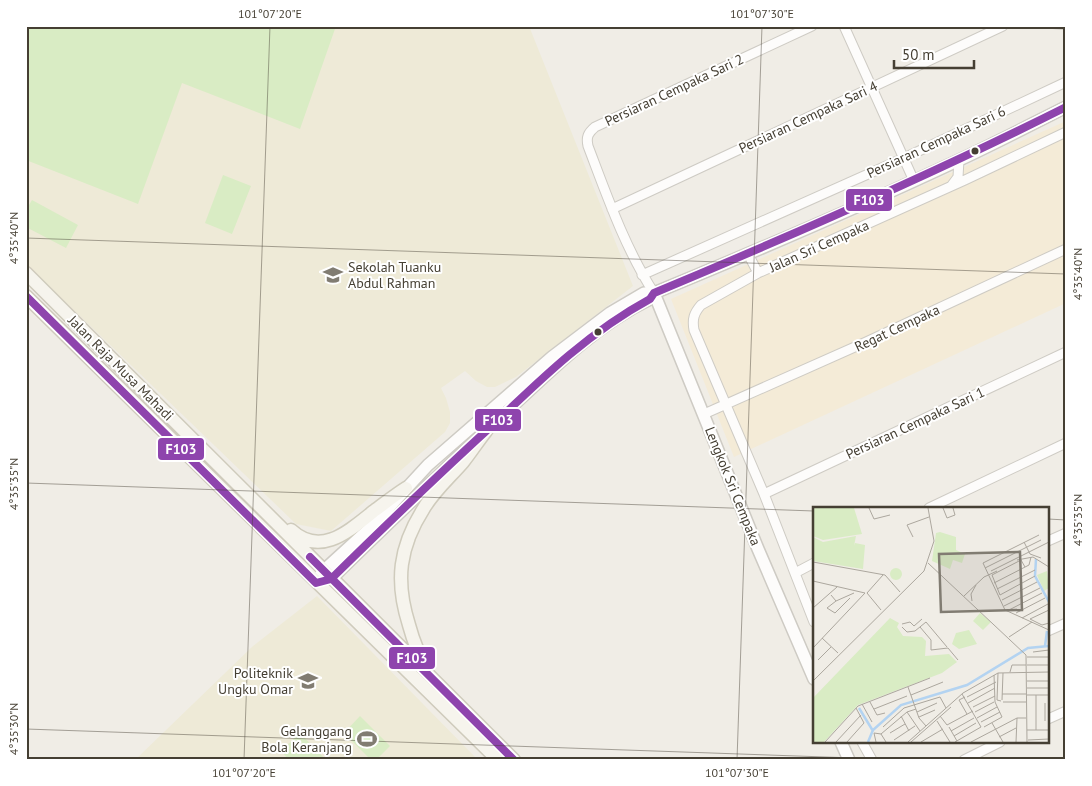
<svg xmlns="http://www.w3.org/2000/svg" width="1092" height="786" font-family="'PT Sans',sans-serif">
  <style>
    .commercial { fill: #f4ebd7 }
    .education { fill: #eeead7 }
    .green { fill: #d9ecc4 }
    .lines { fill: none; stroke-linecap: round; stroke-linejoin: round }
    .minor-casing { stroke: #cecbc4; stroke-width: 11 }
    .tertiary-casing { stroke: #cecbc4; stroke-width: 14 }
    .secondary-casing { stroke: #cfcbbc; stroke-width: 15 }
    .minor { stroke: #fdfcfb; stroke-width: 9 }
    .tertiary { stroke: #fdfcfb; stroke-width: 11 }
    .secondary { stroke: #f6f4ed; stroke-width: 12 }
    .bus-1-casing { stroke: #fff; stroke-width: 11 }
    .bus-1 { stroke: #8e44ad; stroke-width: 8 }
    .ticks { fill: none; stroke: #453f33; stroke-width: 1; stroke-opacity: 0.45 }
    .bus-dot { fill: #453f33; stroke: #fff; stroke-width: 2 }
    .labels { text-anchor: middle; stroke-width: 4; stroke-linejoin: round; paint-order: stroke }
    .street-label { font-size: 14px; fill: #453f33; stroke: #fff }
    .poi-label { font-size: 14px; fill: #453f33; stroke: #fff; text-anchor: end }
    .inset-river { fill: none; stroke: #b3d3f1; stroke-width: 2.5 }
    .inset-road { fill: none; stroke: #aca79e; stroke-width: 1 }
    .view { fill: #817c72; fill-opacity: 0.15; stroke: #817c72; stroke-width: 2.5 }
    .inset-edge { fill: none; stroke: #453f33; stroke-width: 2.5 }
    .line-badge { stroke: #fff; stroke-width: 2 }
    .badge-label { font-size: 14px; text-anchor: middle; font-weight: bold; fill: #fff }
    .neatline { fill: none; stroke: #453f33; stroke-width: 2 }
    .ticks-label { font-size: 12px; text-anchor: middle; fill: #453f33 }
  </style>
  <rect width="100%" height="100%" fill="#f0ede6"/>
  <path class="commercial" d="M1066,121V303L734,457L671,299Z"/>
  <path class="education" d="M26,26H529L633,286L516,377L495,387H487L476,381L465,371L444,386L441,388L446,398L450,412V423L445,432L331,531L296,524L26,264Z
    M317,596L478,760H135L253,646Z"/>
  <path class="green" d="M26,26H336L300,129L182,83L138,204L26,160Z
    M223,175L251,186L232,234L205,223Z
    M32,200L78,225L66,248L26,227V210Z
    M360,716L390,746L376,760H371L344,733Z
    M300,733L324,758L322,760H289L281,751Z"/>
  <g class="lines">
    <defs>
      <path id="minor" d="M844,26L914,181
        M952,185L958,177L959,160
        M612,209L1003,26
        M748,254L758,273
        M642,275L904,158L1066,82
        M654,293C625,248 607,196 588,146C586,137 588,133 595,127L812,26
        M704,414L866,342L1066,249
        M764,494L1066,352
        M929,508L1066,443
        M1048,541L1066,533
        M795,573L814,563
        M814,622L764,494L694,330C692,319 694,313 701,305L758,273L965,180L1066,132
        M1048,631L1066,623
        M1048,719L1066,711
        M862,742L872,760
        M964,760L1000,742"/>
      <path id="tertiary" d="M654,293L758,549L814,679
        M319,577L323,571L369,529L428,465L552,357L610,313L644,293H654C756,251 857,208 957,161C994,144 1030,125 1066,107
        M323,581L331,579C388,523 446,468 504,414C549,372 594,326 650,299L654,293
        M841,742L849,760"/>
      <path id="secondary" d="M26,273L514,760
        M26,296L498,760
        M291,530C321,558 350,530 374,511C385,503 395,495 406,488
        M427,667C418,654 413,640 409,625C395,581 399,547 424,508C434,491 450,477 463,462C471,452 478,441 486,431"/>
    </defs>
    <use href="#minor" class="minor-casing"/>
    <use href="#tertiary" class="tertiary-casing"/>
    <use href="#secondary" class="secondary-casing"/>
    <use href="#minor" class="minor"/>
    <use href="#tertiary" class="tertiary"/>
    <use href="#secondary" class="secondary"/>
    <defs>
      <path id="bus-1" d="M26,296L316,583L331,579C385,526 440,473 496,422C544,376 591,331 650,299L654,293C793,235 931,175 1066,107
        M310,557L514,760"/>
    </defs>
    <use href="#bus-1" class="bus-1-casing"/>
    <use href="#bus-1" class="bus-1"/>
  </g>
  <path class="ticks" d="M985,26L1066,29M26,238L1066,274M26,483L814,511M1048,519L1066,520M26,729L911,760M244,760L270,26M737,760L762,26"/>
  <defs>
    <symbol id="school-bare" viewBox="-9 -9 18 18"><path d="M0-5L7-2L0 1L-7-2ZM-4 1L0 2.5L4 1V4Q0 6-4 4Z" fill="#817c72" stroke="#fff" stroke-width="2.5" paint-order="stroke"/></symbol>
    <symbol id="university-bare" viewBox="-9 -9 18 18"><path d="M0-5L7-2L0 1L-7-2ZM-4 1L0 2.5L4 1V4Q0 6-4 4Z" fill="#817c72" stroke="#fff" stroke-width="2.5" paint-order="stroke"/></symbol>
    <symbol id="stadium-bare" viewBox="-9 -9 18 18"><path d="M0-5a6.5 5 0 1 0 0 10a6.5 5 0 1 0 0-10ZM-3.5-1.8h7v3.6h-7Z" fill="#817c72" stroke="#fff" stroke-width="2.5" paint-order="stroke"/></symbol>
  </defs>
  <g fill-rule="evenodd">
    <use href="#school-bare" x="319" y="261" width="28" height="28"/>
    <use href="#university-bare" x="294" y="667" width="28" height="28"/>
    <use href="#stadium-bare" x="353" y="725" width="28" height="28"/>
  </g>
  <g class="bus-dot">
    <circle cx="975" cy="151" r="4.5"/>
    <circle cx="598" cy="332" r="4.5"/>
  </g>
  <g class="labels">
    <g class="street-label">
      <text transform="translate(674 90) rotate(-25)" y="5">Persiaran Cempaka Sari 2</text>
      <text transform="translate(808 117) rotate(-25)" y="5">Persiaran Cempaka Sari 4</text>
      <text transform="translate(936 142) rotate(-25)" y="5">Persiaran Cempaka Sari 6</text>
      <text transform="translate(819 246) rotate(-24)" y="5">Jalan Sri Cempaka</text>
      <text transform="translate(897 328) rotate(-25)" y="5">Regat Cempaka</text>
      <text transform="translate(121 368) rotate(45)" y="5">Jalan Raja Musa Mahadi</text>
      <text transform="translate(915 423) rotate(-25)" y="5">Persiaran Cempaka Sari 1</text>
      <text transform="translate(733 486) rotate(68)" y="5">Lengkok Sri Cempaka</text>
    </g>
    <g class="poi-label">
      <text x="348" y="272" text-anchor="start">Sekolah Tuanku<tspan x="348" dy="16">Abdul Rahman</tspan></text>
      <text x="293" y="678">Politeknik<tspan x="293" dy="16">Ungku Omar</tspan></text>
      <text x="352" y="736">Gelanggang<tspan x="352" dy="16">Bola Keranjang</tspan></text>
    </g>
  </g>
  <g transform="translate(813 507)">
    <rect width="236" height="236" fill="#f0ede6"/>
    <path d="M0,1H41L49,27L10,33L0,29ZM127,25L143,30V43L152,47L149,56L140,53L137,62L119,54L123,26ZM43,29L41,39L42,36L52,38L50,62L0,54V30L10,35ZM77 67a6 6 0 1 1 12 0a6 6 0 1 1-12 0ZM234,64L236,81L231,84L224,68ZM167,106L178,115L170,123L160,114ZM77,111L86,116L84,120L90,129L109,130L113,134L112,149L136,147L144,155L129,166L45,198L11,235H0V191ZM156,123L164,137L146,142L139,137L143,126Z" fill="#d9ecc4"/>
    <path class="inset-river" d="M223,52L222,69L236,95M232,139L234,124M46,201L60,224M55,235L60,223L88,198L154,178L215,141L236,139"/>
    <path class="inset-road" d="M56,1L61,12L77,8M130,1L134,11L142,8L140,1M226,28L170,56L192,103L236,123M100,30L94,18L116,10M211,35L217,47L228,51M204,53L220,50L236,60M0,55L72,68L87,85M115,56L213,148L214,235M172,61L228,33M178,64L236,35M0,74L52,86M181,76L216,58L218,50M184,82L222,63M54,86L70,68M54,86L68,103M18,88L23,94L41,86M187,88L179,68L208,53L212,60M187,88L222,69M151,89L171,70L184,64M189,93L224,75M23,94L14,101L22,106L37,91M159,94L158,87L163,78M191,99L227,81M0,101L24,80M196,103L229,86M203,106L232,91M209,111L235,97M217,112L229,118L236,116M217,112L236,103M89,117L97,115L101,119L109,112M89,120L94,125L102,124L113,115L134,140M107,120L118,133V143L135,141M196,130L219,115M9,131L25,146M0,141L52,86M135,141L145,153M220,145L236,143M214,150H236M5,153L18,140M214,158H236M197,165L199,158H213M185,166L184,193L188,194M0,174L111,64L121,34L115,1M214,174H236M95,180L106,211L113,219M214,181H236M189,187H213M98,188L130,175M214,188H236M223,188V223M152,190L146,193L154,207M154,190L183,175M189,193L190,166M57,195L64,208L72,206M190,195H213M155,196L182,181M232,196V214M49,197L59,215M160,200L182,189M61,202L94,189M94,205L107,224M104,205L124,196M162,205L181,195M88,209L96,224M127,209L134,218L160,204M106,210L122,203M164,211L184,200M124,214L137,235M168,215L187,205M179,216L190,235M70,220L91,201L127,190L133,201M136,220L144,234M171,220L189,210L182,195L181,168M214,223H236M138,224L161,211M77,226L92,217M141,229L163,216M186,230L203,221M81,233L102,219M215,233L236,232M12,235L45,199L117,171M23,235L48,208M34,235L51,216L43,201M63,235L61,226L68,227M73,235L68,227L94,205L103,202M95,235L150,186L185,166L236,165M98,235L138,200M108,235L130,222M142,235L168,220L149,187M158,235L204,211H213M203,235L204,211"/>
    <path class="view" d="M207,45L209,103L128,105L126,47Z"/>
    <rect width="236" height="236" class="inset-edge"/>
  </g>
  <g class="line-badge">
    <rect x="845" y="188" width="48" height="24" rx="5" fill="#8e44ad"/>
    <rect x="474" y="408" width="48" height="24" rx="5" fill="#8e44ad"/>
    <rect x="157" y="437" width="48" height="24" rx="5" fill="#8e44ad"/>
    <rect x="388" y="646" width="48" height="24" rx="5" fill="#8e44ad"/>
  </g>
  <g class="badge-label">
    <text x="869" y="205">F103</text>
    <text x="498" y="425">F103</text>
    <text x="181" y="454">F103</text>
    <text x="412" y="663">F103</text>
  </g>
  <rect width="1092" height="786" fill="none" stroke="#ffffff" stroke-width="55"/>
  <path d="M894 60v8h80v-8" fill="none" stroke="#453f33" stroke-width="2.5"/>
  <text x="902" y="60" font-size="15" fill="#453f33" stroke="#ffffff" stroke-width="4" paint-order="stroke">50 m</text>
  <rect x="28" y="28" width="1036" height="730" class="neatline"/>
  <g class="ticks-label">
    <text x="270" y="18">101°07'20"E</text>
    <text x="762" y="18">101°07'30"E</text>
    <text transform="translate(14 238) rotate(-90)" y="4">4°35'40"N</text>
    <text transform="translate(1078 274) rotate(-90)" y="4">4°35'40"N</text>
    <text transform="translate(14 484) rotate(-90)" y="4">4°35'35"N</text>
    <text transform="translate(1078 520) rotate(-90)" y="4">4°35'35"N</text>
    <text transform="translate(14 729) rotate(-90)" y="4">4°35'30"N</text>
    <text x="244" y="777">101°07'20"E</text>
    <text x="737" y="777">101°07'30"E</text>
  </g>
</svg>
